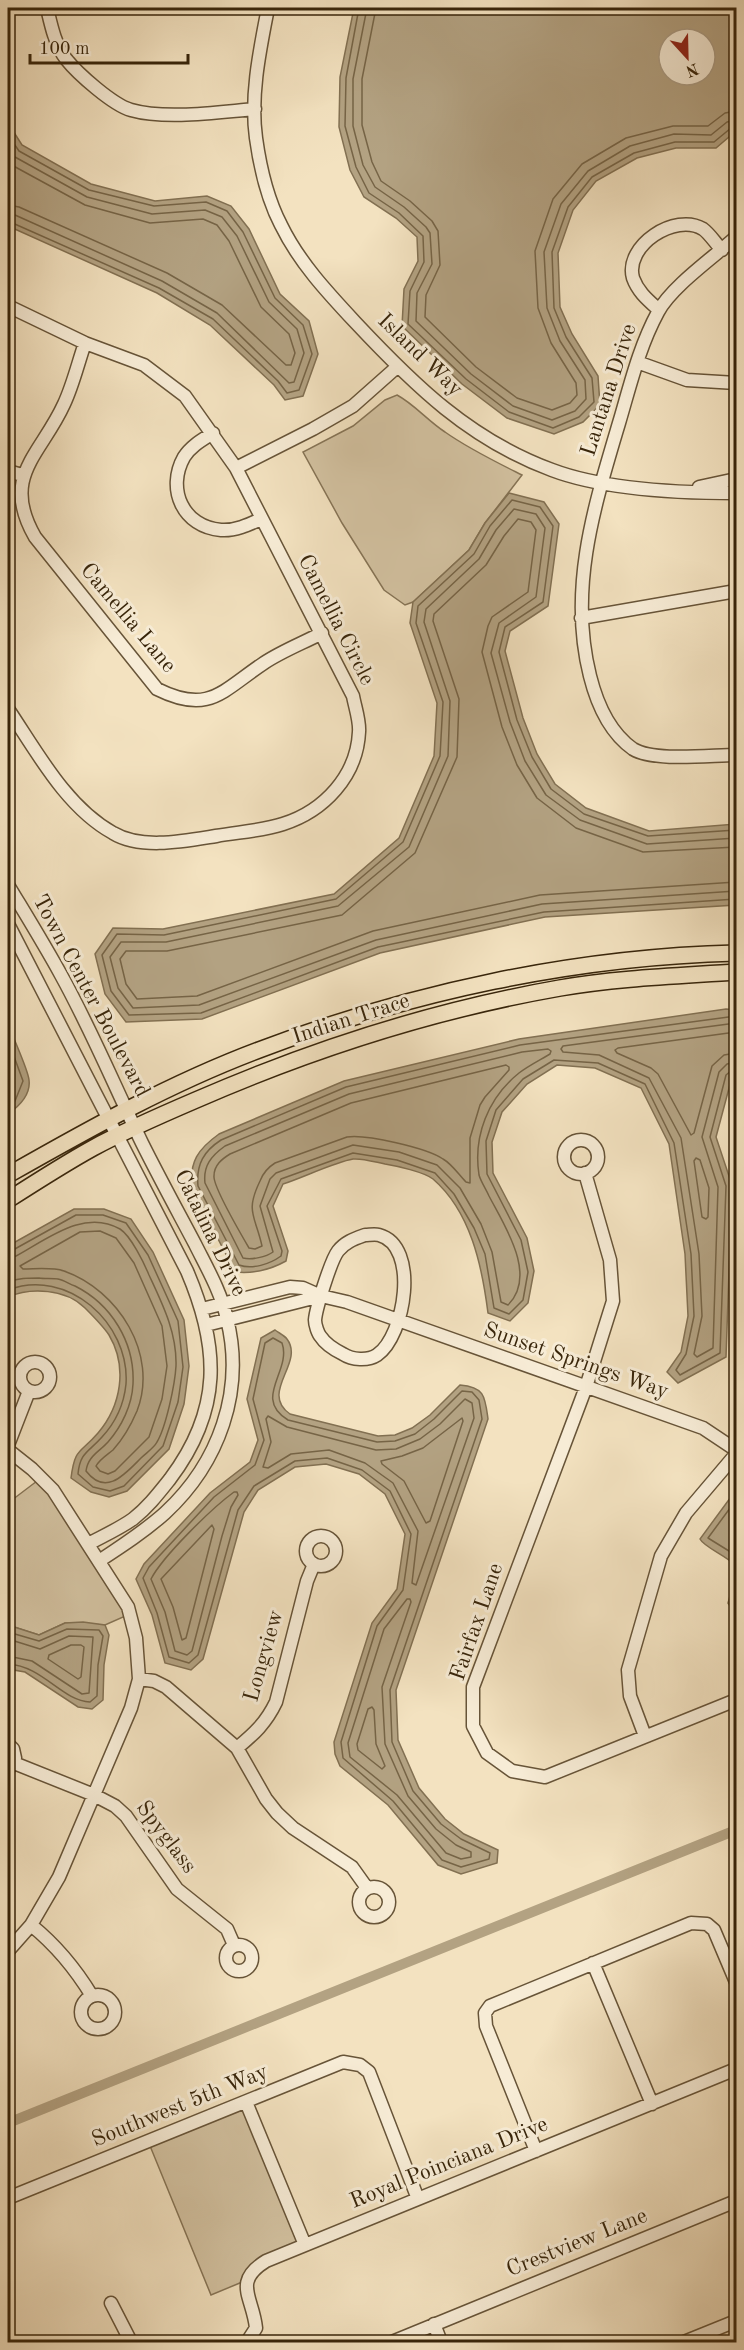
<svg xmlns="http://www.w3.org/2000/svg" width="744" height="2350" viewBox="0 0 744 2350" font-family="'Old Standard TT',serif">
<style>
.green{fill:#d3c2a1;stroke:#867456;stroke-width:1.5}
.water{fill:#b3a282;stroke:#827052;stroke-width:1.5;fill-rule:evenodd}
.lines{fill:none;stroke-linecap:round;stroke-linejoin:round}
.shore{stroke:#766446;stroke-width:1.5}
.canal{stroke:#b3a282;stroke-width:10}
.minor-casing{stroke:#675438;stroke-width:15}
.major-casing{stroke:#38250a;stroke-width:18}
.minor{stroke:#f7ecd6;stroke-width:12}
.major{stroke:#f3e2c0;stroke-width:15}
.labels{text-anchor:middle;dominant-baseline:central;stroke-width:6;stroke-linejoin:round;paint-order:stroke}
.street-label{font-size:22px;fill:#38250a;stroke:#f7ecd6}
</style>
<rect width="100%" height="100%" fill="#f3e2c0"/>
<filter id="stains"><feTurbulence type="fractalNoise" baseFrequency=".00333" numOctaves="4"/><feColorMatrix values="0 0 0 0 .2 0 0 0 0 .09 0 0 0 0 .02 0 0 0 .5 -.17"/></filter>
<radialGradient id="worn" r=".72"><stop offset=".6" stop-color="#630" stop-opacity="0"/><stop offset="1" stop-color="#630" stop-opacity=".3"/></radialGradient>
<!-- green -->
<path class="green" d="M397,395C414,404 428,421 445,432C469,449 496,462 522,475L485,523L469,550L413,602L405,605L384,590L342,523L303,452L353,426L385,400Z
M41,1478L130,1614L105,1625L65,1623L39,1635L8,1625V1503Z
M246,2102L305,2245L266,2261L247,2280L211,2295L148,2141Z"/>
<!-- water -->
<path class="water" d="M354,8H736V131L716,148H676L637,158L596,181L573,210L558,253L560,307L572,334L598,376L600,405L583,422L554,434L507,418L462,384L402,326L404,289L418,261L417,237L396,218L364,197L350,170L339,127L340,77ZM669,39H705V75H669Z
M8,123L22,145L91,184L155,201L207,196L231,206L249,229L280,294L309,321L318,354L303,396L285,400L274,385L210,325L157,293L8,226Z
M509,493L544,502L559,524L548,606L510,631L505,651L523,718L537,754L555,784L586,808L649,831L736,824V905L545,917L380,953L202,1019L126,1022L105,994L95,954L113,928L163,929L334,894L399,838L434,756L437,703L410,623L413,602L469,550L485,523Z
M726,1009L736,1010V1074L732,1077L716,1137L732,1185L726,1357L678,1383L667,1372L681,1352L688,1316L685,1254L669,1144L641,1088L595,1068L557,1065L527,1084L502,1112L492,1142L493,1173L527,1238L534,1271L528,1303L510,1321L488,1313C482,1266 471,1212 433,1179C424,1172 397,1166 385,1164C375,1162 362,1158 353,1159C335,1162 302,1178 283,1184L273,1206L288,1251L286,1261C270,1270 254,1274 235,1272L192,1188C189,1162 198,1149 219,1134L344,1081L519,1039Z
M8,1023C12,1036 28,1069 29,1080C31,1095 18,1107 8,1114Z
M74,1209H104L131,1219L153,1252L184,1320L189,1366L184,1404L169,1449L127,1491L109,1497L91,1492L71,1478C75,1447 80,1454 98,1433C121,1406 128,1367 109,1335C103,1326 93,1316 85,1308C66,1289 31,1287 8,1297V1246Z
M275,1330C279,1333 285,1336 287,1339C305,1363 259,1392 290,1414L378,1436L395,1435L412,1428L430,1415L460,1385C485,1387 485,1397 488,1419L396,1690L398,1740L419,1788L445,1819L464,1834L498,1850L497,1863L461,1874L438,1865L388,1805L340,1766L335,1754L334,1742L372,1623L397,1589L405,1534L385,1494L359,1474L326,1464L295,1467L258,1490L244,1512L203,1659L191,1670L165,1663L152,1615L136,1579L144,1564L210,1493L250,1462L258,1440L247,1399L261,1338Z
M736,1490V1610L732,1609L728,1603L734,1581L735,1565C725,1555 704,1547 700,1539Z
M83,1622L105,1625L109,1635L104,1665L103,1700L92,1709L78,1707L25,1672L8,1669V1625L39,1635L65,1623Z"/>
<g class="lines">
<!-- shore -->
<path class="shore" d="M359,8L346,78L345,126L356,167L369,193L399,213L423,236L424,262L410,291L408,324L466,379L509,412L553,428L579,417L594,402L592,378L566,337L554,308L552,252L568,207L592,177L634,153L675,142H714L731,128L736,127
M367,8L353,79V126L363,165L375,187L404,207L426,227L430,233L432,264L417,293L416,321L471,374L513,406L552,420L575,411L586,399L585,380L560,341L547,308L544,252L561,204L588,171L630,146L674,134L711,135L727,122L736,120
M376,8L362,79V125L372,162L381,181L410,201L432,221L438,231L440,265L426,295L425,317L476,367L517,398L552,410L570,403L577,395L576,383L551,343L538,308L535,251L553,199L582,164L626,138L673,126H708L725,113L736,111
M8,135L19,151L89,190L154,206L206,202L227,211L243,232L275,298L303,325L312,354L299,390L287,393L278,381L213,319L159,288L8,221
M8,148L15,157L87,197L152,214L205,210L222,217L237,236L269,302L297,329L304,353L294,382L289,383L217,313L162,281L15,215L8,214
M8,163L85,205L150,223L203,219L217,225L229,241L261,307L289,334L295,353L291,365H286L222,305L167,273L19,207L8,205
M736,830L648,836L584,814L551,789L532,757L517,720L499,652L505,627L543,602L553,526L540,507L512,500L490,526L474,554L418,606L416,623L443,702L440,756L403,842L336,899L164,935L117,934L102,955L111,991L129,1015L201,1013L378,947L544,912L736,899
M736,838L647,844L580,820L546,795L525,761L510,722L491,653L499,623L536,597L545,528L536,514L514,509L496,530L479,559L426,609L424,622L450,701L448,756L409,847L338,906L166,942H121L110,957L118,988L133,1008L199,1005L376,940L542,904L736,891
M736,847L643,852L576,828L537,798L517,765L502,727L482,652L488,626L492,617L528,592L536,530L531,522L518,519L504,536L486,565L434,614L433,621L459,699L457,757L415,853L342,915L167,951H126L120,959L126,984L137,999L197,996L373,931L540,895L736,882
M736,1016L520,1045L346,1087L221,1140C204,1151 196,1164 198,1186L239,1265C252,1270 270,1264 281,1256L282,1251L267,1206L281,1179L353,1153L397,1160L435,1173L454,1194L474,1228L485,1254L494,1308L509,1314L523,1300L528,1272L521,1240L487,1174L486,1141L496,1110L523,1079L554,1060L598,1063L645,1084L674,1143L691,1254L694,1316L686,1354L676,1370L680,1375L720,1353L726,1186L710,1137L726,1075L732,1070L736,1069
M736,1023L563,1046L561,1049L563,1052L599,1055L649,1078L681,1138L699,1254L702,1316L694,1354L697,1357L713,1348L718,1187L702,1137L719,1072L727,1064L736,1062
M736,1032L618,1048L615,1050L617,1053L651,1068L658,1074L691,1135L694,1133L712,1066L724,1055L736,1053
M8,1040L23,1081L15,1101L8,1107
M548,1049L551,1051L550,1054C540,1060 528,1066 519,1073C488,1098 473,1136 479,1175C481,1182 486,1189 489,1196C504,1225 538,1275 508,1305L501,1302L492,1252L481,1224L460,1188L437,1165L399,1152L353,1145L276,1173L270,1179L260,1206L273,1252C266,1257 252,1260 243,1258L205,1183C203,1166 211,1156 225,1146L349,1094L522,1052Z
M506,1065L509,1067V1070L485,1097L480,1105L470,1138V1183L466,1182C459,1175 452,1164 443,1159C427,1148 366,1134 347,1137L275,1163C267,1168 263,1173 260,1181C245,1212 255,1215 262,1246L255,1249L249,1248C242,1236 213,1186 214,1176C214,1165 222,1159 230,1154L351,1103Z
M696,1158L700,1160L709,1188L708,1217L706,1219L702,1217L694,1161Z
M100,1231L116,1238L134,1263L162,1326L167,1366L162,1399L149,1437L115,1471L108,1474L100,1471L96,1466C100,1459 107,1455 113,1450C123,1439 131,1425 137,1411C159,1354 118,1290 64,1271C52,1267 36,1269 23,1269L20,1266L80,1232Z
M8,1250H13L76,1215H103L126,1223L148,1255L178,1321L183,1367L178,1402L163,1446L124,1486L110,1491L93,1487L78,1474C80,1452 89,1452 102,1437C115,1423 124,1404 126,1384C130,1323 67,1267 8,1290
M8,1258L16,1256C46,1240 84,1208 120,1229C131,1236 144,1263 149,1275C163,1305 177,1333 176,1366C175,1384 166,1427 157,1442C154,1448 146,1453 141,1458C125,1474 106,1497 86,1471C88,1456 99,1452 108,1442C122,1426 132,1405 133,1384C135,1342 111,1304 75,1286C69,1284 64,1280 58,1279C52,1278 45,1279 39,1278C27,1278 19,1278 8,1282
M273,1338L282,1343C292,1371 252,1398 288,1420L377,1442L395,1441L415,1434L434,1419L462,1391L472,1392L479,1400L482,1419L390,1690L392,1742L413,1791L441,1824L461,1839L490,1853L489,1859L461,1867L442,1860L393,1801L343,1758L341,1742L377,1626L403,1590L411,1534L390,1491L362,1470L327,1458L295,1461L254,1486L238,1510L198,1655L189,1663L169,1657L157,1613L143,1578L149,1567L214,1497L255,1465L264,1440L253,1399L265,1343Z
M465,1399L472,1403L474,1418L416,1585L412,1583L418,1531L393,1483L365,1463L329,1450L291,1454L268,1468L263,1467L271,1442L266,1419L268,1416L287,1427L376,1450L396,1449L420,1439L440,1424Z
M462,1418L463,1421L430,1521L426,1523L404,1481L382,1464L381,1461L402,1456L423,1448Z
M234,1492H237L238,1495L231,1507L222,1536L192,1651L187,1655L175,1651L165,1612L151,1579C163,1556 212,1508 234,1492Z
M736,1500L708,1538L729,1551L736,1558
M212,1525L214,1529L186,1638L182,1640L173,1607L161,1579Z
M407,1599H410L411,1602L382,1687L385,1744L408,1796L436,1829L456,1845L471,1852V1857L461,1859L446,1853L397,1795L350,1757L348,1743L384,1629Z
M8,1632L39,1641L67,1629L99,1630L103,1636L98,1665L97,1696L90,1702C62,1701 43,1666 8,1664
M8,1639L40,1649L69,1636L93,1637L89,1693L82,1694L32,1661L8,1656
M71,1645H81L84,1647L81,1677L78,1679L48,1659L49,1655Z
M372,1707L374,1710L376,1744L385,1766L382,1769L358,1750L357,1744L368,1709Z"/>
<!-- canal -->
<path class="canal" d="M8,2123L736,1830"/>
<defs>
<path id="minor" d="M47,8C51,25 55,45 66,59C78,74 113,105 131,110C166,120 219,112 255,109
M268,8C260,49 250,96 256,138C260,167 268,200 281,225C299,262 327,292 355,322C414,385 470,440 552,470C605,490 680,493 736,493
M736,237C714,257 671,287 658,312C639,347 630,386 619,423C594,507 568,589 590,676C597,704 609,732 633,749C654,762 711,755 736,755
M8,306L85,343L144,365L185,396L236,468L353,696C355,707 360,721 359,732C357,776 324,811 283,824C262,831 238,832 216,836C185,841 141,850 113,833C66,807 37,752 8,709
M659,310C648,300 638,292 633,278C624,246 675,212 703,229C710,234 716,244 722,250
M85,343C78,363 73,385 64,404C41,455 0,476 35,537L157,689C209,715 222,691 264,663C282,651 303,643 322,633
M637,362L687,380L736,383
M213,433C202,440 191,446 184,457C166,489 183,527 221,530C235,531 248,525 261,519
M236,468L313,429L353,406L397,367
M8,471L22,475
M699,487L736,479
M581,618L736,591
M8,885C26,915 44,944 61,975C91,1029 115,1087 142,1143C159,1177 177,1210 195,1244C207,1268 221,1292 227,1319C245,1391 219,1463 165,1513C145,1531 122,1546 99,1561
M8,924L187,1271C220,1348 222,1410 170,1479C158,1494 148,1507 133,1519C119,1529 103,1536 88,1544
M564 1157a17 17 0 1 1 34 0a17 17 0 1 1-34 0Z
M585,1173L610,1260L613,1301L586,1387L473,1687V1726L487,1753L512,1771L545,1777L736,1700
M365,1235C369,1235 375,1234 379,1235C420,1246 405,1336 377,1355C368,1361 352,1360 343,1354C335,1350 326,1345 321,1337C318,1334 315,1325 315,1320C316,1308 331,1260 338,1251C345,1242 354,1239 365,1235Z
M321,1296L347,1302L703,1428L736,1450
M202,1309L290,1287L303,1288L321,1296L206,1325
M20 1377a15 15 0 1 1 30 0a15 15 0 1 1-30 0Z
M8,1445L29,1391
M8,1450L32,1469L53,1490L128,1607L136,1638L139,1679L131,1708L59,1877L31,1925L8,1951
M306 1551a15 15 0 1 1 30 0a15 15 0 1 1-30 0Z
M139,1679L154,1681L166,1687L237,1748L266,1799L277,1813L293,1828L352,1867L367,1888
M645,1736L630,1696L628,1670L661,1556L686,1513L736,1454
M8,1744L13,1749L15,1758L8,1770
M237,1748C254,1734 266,1723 276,1702L307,1581L314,1564
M14,1763L94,1795L115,1806L126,1816L177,1889L227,1929L234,1945
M359 1902a15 15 0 1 1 30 0a15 15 0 1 1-30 0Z
M31,1925C57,1946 75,1968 92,1996
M226 1958a13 13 0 1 1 26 0a13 13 0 1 1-26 0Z
M593,1963L652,2104
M81 2012a17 17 0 1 1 34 0a17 17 0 1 1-34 0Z
M246,2102L305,2245
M536,2151L486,2026L485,2013L490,2006L691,1923L707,1924L714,1930L736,1982
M8,2198L343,2062L360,2065L369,2072L418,2199
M111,2303L131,2342
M434,2324L441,2342
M247,2342L256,2328C253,2297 232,2282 266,2261L736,2069
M392,2342L736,2201
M684,2342L736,2321"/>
<path id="major" d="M8,1175C89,1129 171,1083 259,1050C411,992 574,957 736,953
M8,1200C36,1182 64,1164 93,1148C126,1130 161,1115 196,1100C313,1049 434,1010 560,988C618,978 678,976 736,972"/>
</defs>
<!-- minor casing -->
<use href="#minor" class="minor-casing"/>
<!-- major casing -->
<use href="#major" class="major-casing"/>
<!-- minor -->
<use href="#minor" class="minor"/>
<!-- major -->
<use href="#major" class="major"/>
</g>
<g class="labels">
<!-- street labels -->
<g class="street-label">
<text transform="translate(420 355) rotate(44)">Island Way</text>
<text transform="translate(609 390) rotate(-72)">Lantana Drive</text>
<text transform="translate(128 618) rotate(50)">Camellia Lane</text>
<text transform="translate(336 620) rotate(63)">Camellia Circle</text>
<text transform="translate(91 996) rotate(62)">Town Center Boulevard</text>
<text transform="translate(351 1019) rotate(-18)">Indian Trace</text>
<text transform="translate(210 1233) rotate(64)">Catalina Drive</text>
<text transform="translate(576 1361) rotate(19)">Sunset Springs Way</text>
<text transform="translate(477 1622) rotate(-71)">Fairfax Lane</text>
<text transform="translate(264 1656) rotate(-74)">Longview</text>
<text transform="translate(166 1837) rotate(53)">Spyglass</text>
<text transform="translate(180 2106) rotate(-22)">Southwest 5th Way</text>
<text transform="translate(449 2163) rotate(-22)">Royal Poinciana Drive</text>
<text transform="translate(577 2243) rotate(-22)">Crestview Lane</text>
</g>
</g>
<!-- margin -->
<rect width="744" height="2350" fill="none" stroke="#f3e2c0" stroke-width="30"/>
<rect x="9" y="9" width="726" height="2332" fill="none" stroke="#38250a" stroke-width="3"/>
<rect x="15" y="15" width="714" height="2320" fill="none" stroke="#38250a" stroke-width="1.5"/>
<!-- north arrow -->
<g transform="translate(687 57) rotate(158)"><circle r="28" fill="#f7ecd6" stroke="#ab9c84" stroke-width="1.5"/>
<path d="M0-4.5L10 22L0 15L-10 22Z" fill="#8f2418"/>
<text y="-9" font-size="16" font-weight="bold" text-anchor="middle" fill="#38250a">N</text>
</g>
<!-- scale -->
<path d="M30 54v9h158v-9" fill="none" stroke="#38250a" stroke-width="3"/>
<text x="39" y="54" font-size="18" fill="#38250a" stroke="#f7ecd6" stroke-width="4.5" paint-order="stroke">100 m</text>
<rect width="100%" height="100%" filter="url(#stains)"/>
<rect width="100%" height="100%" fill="url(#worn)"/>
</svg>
